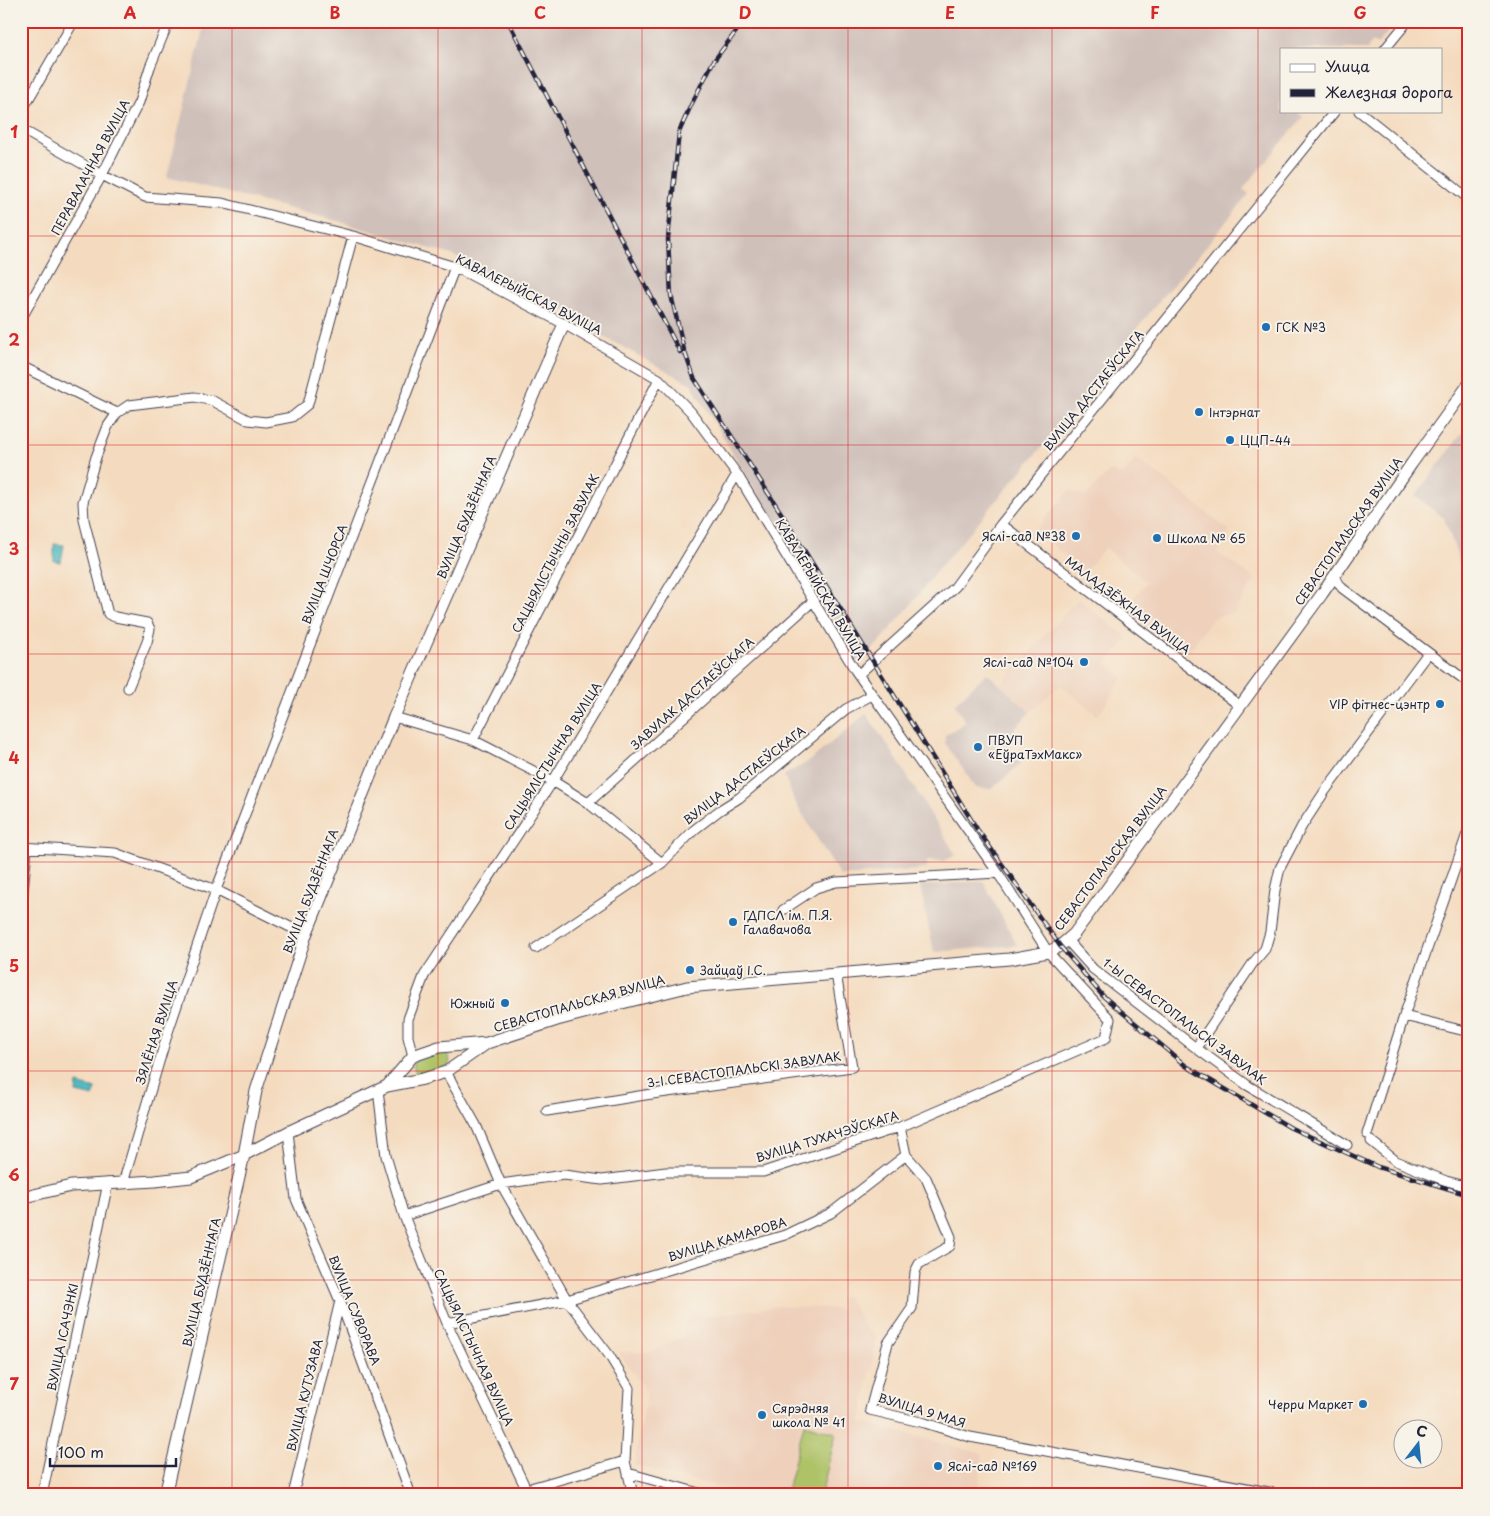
<svg xmlns="http://www.w3.org/2000/svg" width="1490" height="1516" viewBox="0 0 1490 1516" font-family="'Playpen Sans',sans-serif">
<style>
.built{fill:#eed0bb}
.industrial{fill:#cfc0ba}
.green{fill:#aec368;stroke:#687252}
.water{fill:#45b5bb;stroke:#346c7b}
.lines{fill:none;stroke-linecap:round;stroke-linejoin:round}
.minor-casing{stroke:#423e4f;stroke-width:11}
.tertiary-casing{stroke:#423e4f;stroke-width:13}
.minor{stroke:#fff;stroke-width:9}
.tertiary{stroke:#fff;stroke-width:11}
.rail-casing{stroke:#22223b;stroke-width:4.5}
.rail{stroke:#f7f3e8;stroke-width:2.5;stroke-dasharray:8;stroke-linecap:butt}
.grid{fill:none;stroke:#d62828;stroke-width:1;stroke-opacity:0.55}
.poi-dot{fill:#1f6fb2;stroke:#f7f3e8;stroke-width:2}
.labels{text-anchor:middle;dominant-baseline:central;stroke-width:4;stroke-linejoin:round;paint-order:stroke}
.street-label{font-size:12px;fill:#22223b;stroke:#f7f3e8}
.poi-label{font-size:12px;fill:#22223b;stroke:#f7f3e8;text-anchor:start}
.neatline{fill:none;stroke:#d62828;stroke-width:2}
.grid-label{font-size:16px;text-anchor:middle;font-weight:bold;fill:#d62828}
</style>
<rect width="100%" height="100%" fill="#f7f3e8"/>
<filter id="ink" filterUnits="userSpaceOnUse"><feTurbulence type="fractalNoise" baseFrequency=".02" numOctaves="2"/><feDisplacementMap in="SourceGraphic" scale="10" xChannelSelector="R" yChannelSelector="G"/><feConvolveMatrix kernelMatrix="1 2 1 2 8 2 1 2 1" color-interpolation-filters="sRGB"/></filter>
<filter id="wash" filterUnits="userSpaceOnUse"><feTurbulence type="fractalNoise" baseFrequency=".0096" numOctaves="4" result="noise"/><feDisplacementMap in="SourceGraphic" scale="20" xChannelSelector="R" yChannelSelector="G"/><feGaussianBlur stdDeviation="1.12" result="paint"/><feColorMatrix in="noise" values="0 0 0 0 0 0 0 0 0 0 0 0 0 0 0 0 0 1.4 0 .05"/><feComposite in="paint" operator="in"/></filter>
<g filter="url(#wash)">
<rect width="100%" height="100%" fill="#f4dbbf"/>
<!-- built -->
<path class="built" d="M1136,459L1162,477L1230,531L1217,553L1255,579L1235,612L1213,618L1190,650L1129,604L1146,582L1105,547L1085,572L1035,531L1069,491L1086,496L1111,470L1122,475Z
M1078,599L1128,638L1107,663L1123,678L1098,716L1060,685L1030,712L1000,685Z
M846,1295L867,1330L877,1335L861,1422L983,1454L977,1495H750L634,1465L647,1392L618,1352H651L682,1337L690,1310L702,1317L780,1306L841,1309L840,1299Z"/>
<!-- industrial -->
<path class="industrial" d="M205,21H1397L1377,45L1372,41L1367,49H1281V111H1296L1303,117L1243,189L1249,194L1200,254L1162,297L1080,402L935,573L910,606L868,655L858,660L691,384L591,330L583,320L536,294L452,255L337,221L167,177Z
M1469,424V570L1461,566L1444,518L1415,496Z
M987,673L1030,712L1005,740L1021,763L992,789L976,788L945,743V735L966,722L954,704Z
M866,714L893,753L956,855L943,861L927,860V869L840,876L794,800L784,775L808,762Z
M983,881L1017,945L934,952L920,886Z"/>
<!-- green -->
<path class="green" d="M444,1052C450,1056 451,1060 448,1066L419,1075C414,1071 413,1068 414,1062L427,1054Z
M804,1424L836,1433L821,1495H786Z"/>
<!-- water -->
<path class="water" d="M54,544L64,545L61,562L54,561Z
M77,1084L96,1089L93,1097L76,1093Z"/>
</g>
<g filter="url(#ink)">
<g class="lines">
<defs>
<path id="minor" d="M1385,49L1408,21
M1359,111L1469,199
M21,112L74,21
M21,129L102,175L145,197L222,203L353,236L455,267L564,324L659,379L691,412L737,474L855,670L998,873L1048,952L1110,1019L1106,1038L900,1127L763,1172H666L602,1180L564,1175L501,1184L404,1216
M21,319L102,175L139,102L150,67L169,21
M21,366L117,413
M1001,524L1240,706
M1334,576L1342,588L1469,683
M859,674L955,587L1001,524L1335,111
M128,688L147,642L150,629L147,623L115,617L108,614L84,520L83,502L96,457L108,426L117,413L129,405L195,397L213,401L248,420L266,422L292,417L308,404L353,236
M394,717L473,740L553,781L588,803L662,863
M473,740L659,379
M588,803L813,601
M21,847L115,853L216,890L306,935
M783,910L816,888L836,882L998,873
M21,914L27,848
M1067,940L1093,969L1196,1048L1247,1085L1347,1145
M536,948L662,863L694,830L720,810L739,798L846,709L872,695
M1404,1016L1469,1032
M1196,1048L1253,963L1265,949L1270,932L1275,890L1280,868L1302,826L1325,791L1428,653
M413,1056L408,1037V1019L424,976L553,781L737,474
M446,1072L476,1125L501,1184L567,1300L609,1355L629,1388L625,1461L633,1495
M378,1090L386,1156L404,1216L447,1323L529,1495
M547,1111L645,1095L852,1067L836,974
M900,1127L906,1155L926,1178L951,1237L950,1246L919,1264L915,1272L912,1308L888,1343L870,1410L925,1423L970,1437L1285,1495
M288,1132L296,1199L340,1301L411,1495
M1367,1134L1404,1016L1469,828
M1371,1141L1396,1161L1446,1181L1469,1187
M123,1183L168,1032L216,890L455,267
M447,1323L567,1300L785,1235L831,1213L906,1155
M628,1473L706,1495
M527,1489L625,1461
M42,1495L108,1183
M293,1495L340,1301"/>
<path id="tertiary" d="M387,1086L413,1056L439,1047L487,1043L557,1020L622,1003L687,987L1009,959L1048,952L1060,946L1074,934L1322,594L1412,463L1469,384
M21,1198L71,1186L155,1181L191,1177L244,1155L288,1132L387,1086L423,1079L446,1072L486,1044
M165,1495L244,1155L256,1091L306,935L394,717L564,324"/>
</defs>
<!-- minor casing -->
<use href="#minor" class="minor-casing"/>
<!-- tertiary casing -->
<use href="#tertiary" class="tertiary-casing"/>
<!-- minor -->
<use href="#minor" class="minor"/>
<!-- tertiary -->
<use href="#tertiary" class="tertiary"/>
<defs>
<path id="rail" d="M508,21L680,352
M744,21L713,62L691,105L679,132L668,239L671,295L684,350L694,378L781,513L977,829L1060,946L1103,996L1186,1066L1291,1128L1378,1167L1469,1195"/>
</defs>
<!-- rail casing -->
<use href="#rail" class="rail-casing"/>
<!-- rail -->
<use href="#rail" class="rail"/>
</g>
</g>
<!-- grid -->
<path class="grid" d="M232,21V1495M438,21V1495M642,21V1495M848,21V1495M1052,21V1495M1258,21V1495M21,236H1469M21,445H1469M21,654H1469M21,862H1469M21,1071H1469M21,1280H1469"/>
<!-- markers -->
<g class="poi-dot">
<circle cx="1266" cy="327" r="5"/>
<circle cx="1199" cy="412" r="5"/>
<circle cx="1230" cy="440" r="5"/>
<circle cx="1076" cy="536" r="5"/>
<circle cx="1157" cy="538" r="5"/>
<circle cx="1084" cy="662" r="5"/>
<circle cx="1440" cy="704" r="5"/>
<circle cx="978" cy="747" r="5"/>
<circle cx="733" cy="922" r="5"/>
<circle cx="690" cy="970" r="5"/>
<circle cx="505" cy="1003" r="5"/>
<circle cx="1363" cy="1404" r="5"/>
<circle cx="762" cy="1415" r="5"/>
<circle cx="938" cy="1466" r="5"/>
</g>
<g class="labels">
<!-- street labels -->
<g class="street-label">
<text transform="translate(90 167) rotate(-62)">ПЕРАВАЛАЧНАЯ ВУЛІЦА</text>
<text transform="translate(529 294) rotate(27)">КАВАЛЕРЫЙСКАЯ ВУЛІЦА</text>
<text transform="translate(1093 390) rotate(-51)">ВУЛІЦА ДАСТАЕЎСКАГА</text>
<text transform="translate(466 517) rotate(-67)">ВУЛІЦА БУДЗЁННАГА</text>
<text transform="translate(1348 531) rotate(-55)">СЕВАСТОПАЛЬСКАЯ ВУЛІЦА</text>
<text transform="translate(555 553) rotate(-63)">САЦЫЯЛІСТЫЧНЫ ЗАВУЛАК</text>
<text transform="translate(324 574) rotate(-69)">ВУЛІЦА ШЧОРСА</text>
<text transform="translate(821 589) rotate(59)">КАВАЛЕРЫЙСКАЯ ВУЛІЦА</text>
<text transform="translate(1128 605) rotate(37)">МАЛАДЗЁЖНАЯ ВУЛІЦА</text>
<text transform="translate(692 693) rotate(-42)">ЗАВУЛАК ДАСТАЕЎСКАГА</text>
<text transform="translate(552 756) rotate(-58)">САЦЫЯЛІСТЫЧНАЯ ВУЛІЦА</text>
<text transform="translate(744 775) rotate(-38)">ВУЛІЦА ДАСТАЕЎСКАГА</text>
<text transform="translate(1110 858) rotate(-53)">СЕВАСТОПАЛЬСКАЯ ВУЛІЦА</text>
<text transform="translate(310 891) rotate(-69)">ВУЛІЦА БУДЗЁННАГА</text>
<text transform="translate(579 1003) rotate(-16)">СЕВАСТОПАЛЬСКАЯ ВУЛІЦА</text>
<text transform="translate(1185 1021) rotate(37)">1-Ы СЕВАСТОПАЛЬСКІ ЗАВУЛАК</text>
<text transform="translate(156 1032) rotate(-72)">ЗЯЛЁНАЯ ВУЛІЦА</text>
<text transform="translate(744 1069) rotate(-8)">3-І СЕВАСТОПАЛЬСКІ ЗАВУЛАК</text>
<text transform="translate(827 1136) rotate(-17)">ВУЛІЦА ТУХАЧЭЎСКАГА</text>
<text transform="translate(727 1239) rotate(-17)">ВУЛІЦА КАМАРОВА</text>
<text transform="translate(201 1282) rotate(-77)">ВУЛІЦА БУДЗЁННАГА</text>
<text transform="translate(355 1310) rotate(68)">ВУЛІЦА СУВОРАВА</text>
<text transform="translate(62 1337) rotate(-78)">ВУЛІЦА ІСАЧЭНКІ</text>
<text transform="translate(474 1347) rotate(65)">САЦЫЯЛІСТЫЧНАЯ ВУЛІЦА</text>
<text transform="translate(304 1395) rotate(-76)">ВУЛІЦА КУТУЗАВА</text>
<text transform="translate(922 1410) rotate(17)">ВУЛІЦА 9 МАЯ</text>
</g>
<!-- poi labels -->
<g class="poi-label">
<text x="1276" y="327">ГСК №3</text>
<text x="1209" y="412">Інтэрнат</text>
<text x="1240" y="440">ЦЦП-44</text>
<text x="1066" y="536" text-anchor="end">Яслі-сад №38</text>
<text x="1167" y="538">Школа № 65</text>
<text x="1074" y="662" text-anchor="end">Яслі-сад №104</text>
<text x="1430" y="704" text-anchor="end">VIP фітнес-цэнтр</text>
<text x="988" y="740">ПВУП<tspan x="988" dy="14">«ЕўраТэхМакс»</tspan></text>
<text x="743" y="915">ГДПСЛ ім. П.Я.<tspan x="743" dy="14">Галавачова</tspan></text>
<text x="700" y="970">Зайцаў І.С.</text>
<text x="495" y="1003" text-anchor="end">Южный</text>
<text x="1353" y="1404" text-anchor="end">Черри Маркет</text>
<text x="772" y="1408">Сярэдняя<tspan x="772" dy="14">школа № 41</tspan></text>
<text x="948" y="1466">Яслі-сад №169</text>
</g>
</g>
<!-- margin -->
<rect width="1490" height="1516" fill="none" stroke="#f7f3e8" stroke-width="55"/>
<!-- legend -->
<rect x="1280" y="48" width="162" height="65" fill="#f7f3e8" stroke="#a29fa3"/>
<rect x="1290" y="64" width="25" height="8" fill="#ffffff" stroke="#a29fa3"/>
<text x="1325" y="72" font-size="15" fill="#22223b">Улица</text>
<rect x="1290" y="89" width="25" height="8" fill="#22223b" stroke="#a29fa3"/>
<text x="1325" y="98" font-size="15" fill="#22223b">Железная дорога</text>
<!-- north arrow -->
<g transform="translate(1418 1444) rotate(16)"><circle r="24" fill="#f7f3e8" stroke="#a29fa3"/>
<path d="M0-4L9 19L0 12L-9 19Z" fill="#1f6fb2"/>
<text y="-8" font-size="14" font-weight="bold" text-anchor="middle" fill="#22223b">С</text>
</g>
<!-- scale -->
<path d="M50 1458v8h126v-8" fill="none" stroke="#22223b" stroke-width="2.5"/>
<text x="58" y="1458" font-size="15" fill="#22223b" stroke="#f7f3e8" stroke-width="4" paint-order="stroke">100 m</text>
<rect x="28" y="28" width="1434" height="1460" class="neatline"/>
<g class="grid-label">
<text x="130" y="19">A</text>
<text x="335" y="19">B</text>
<text x="540" y="19">C</text>
<text x="745" y="19">D</text>
<text x="950" y="19">E</text>
<text x="1155" y="19">F</text>
<text x="1360" y="19">G</text>
<text x="14" y="138">1</text>
<text x="14" y="346">2</text>
<text x="14" y="555">3</text>
<text x="14" y="764">4</text>
<text x="14" y="972">5</text>
<text x="14" y="1181">6</text>
<text x="14" y="1390">7</text>
</g>
</svg>
